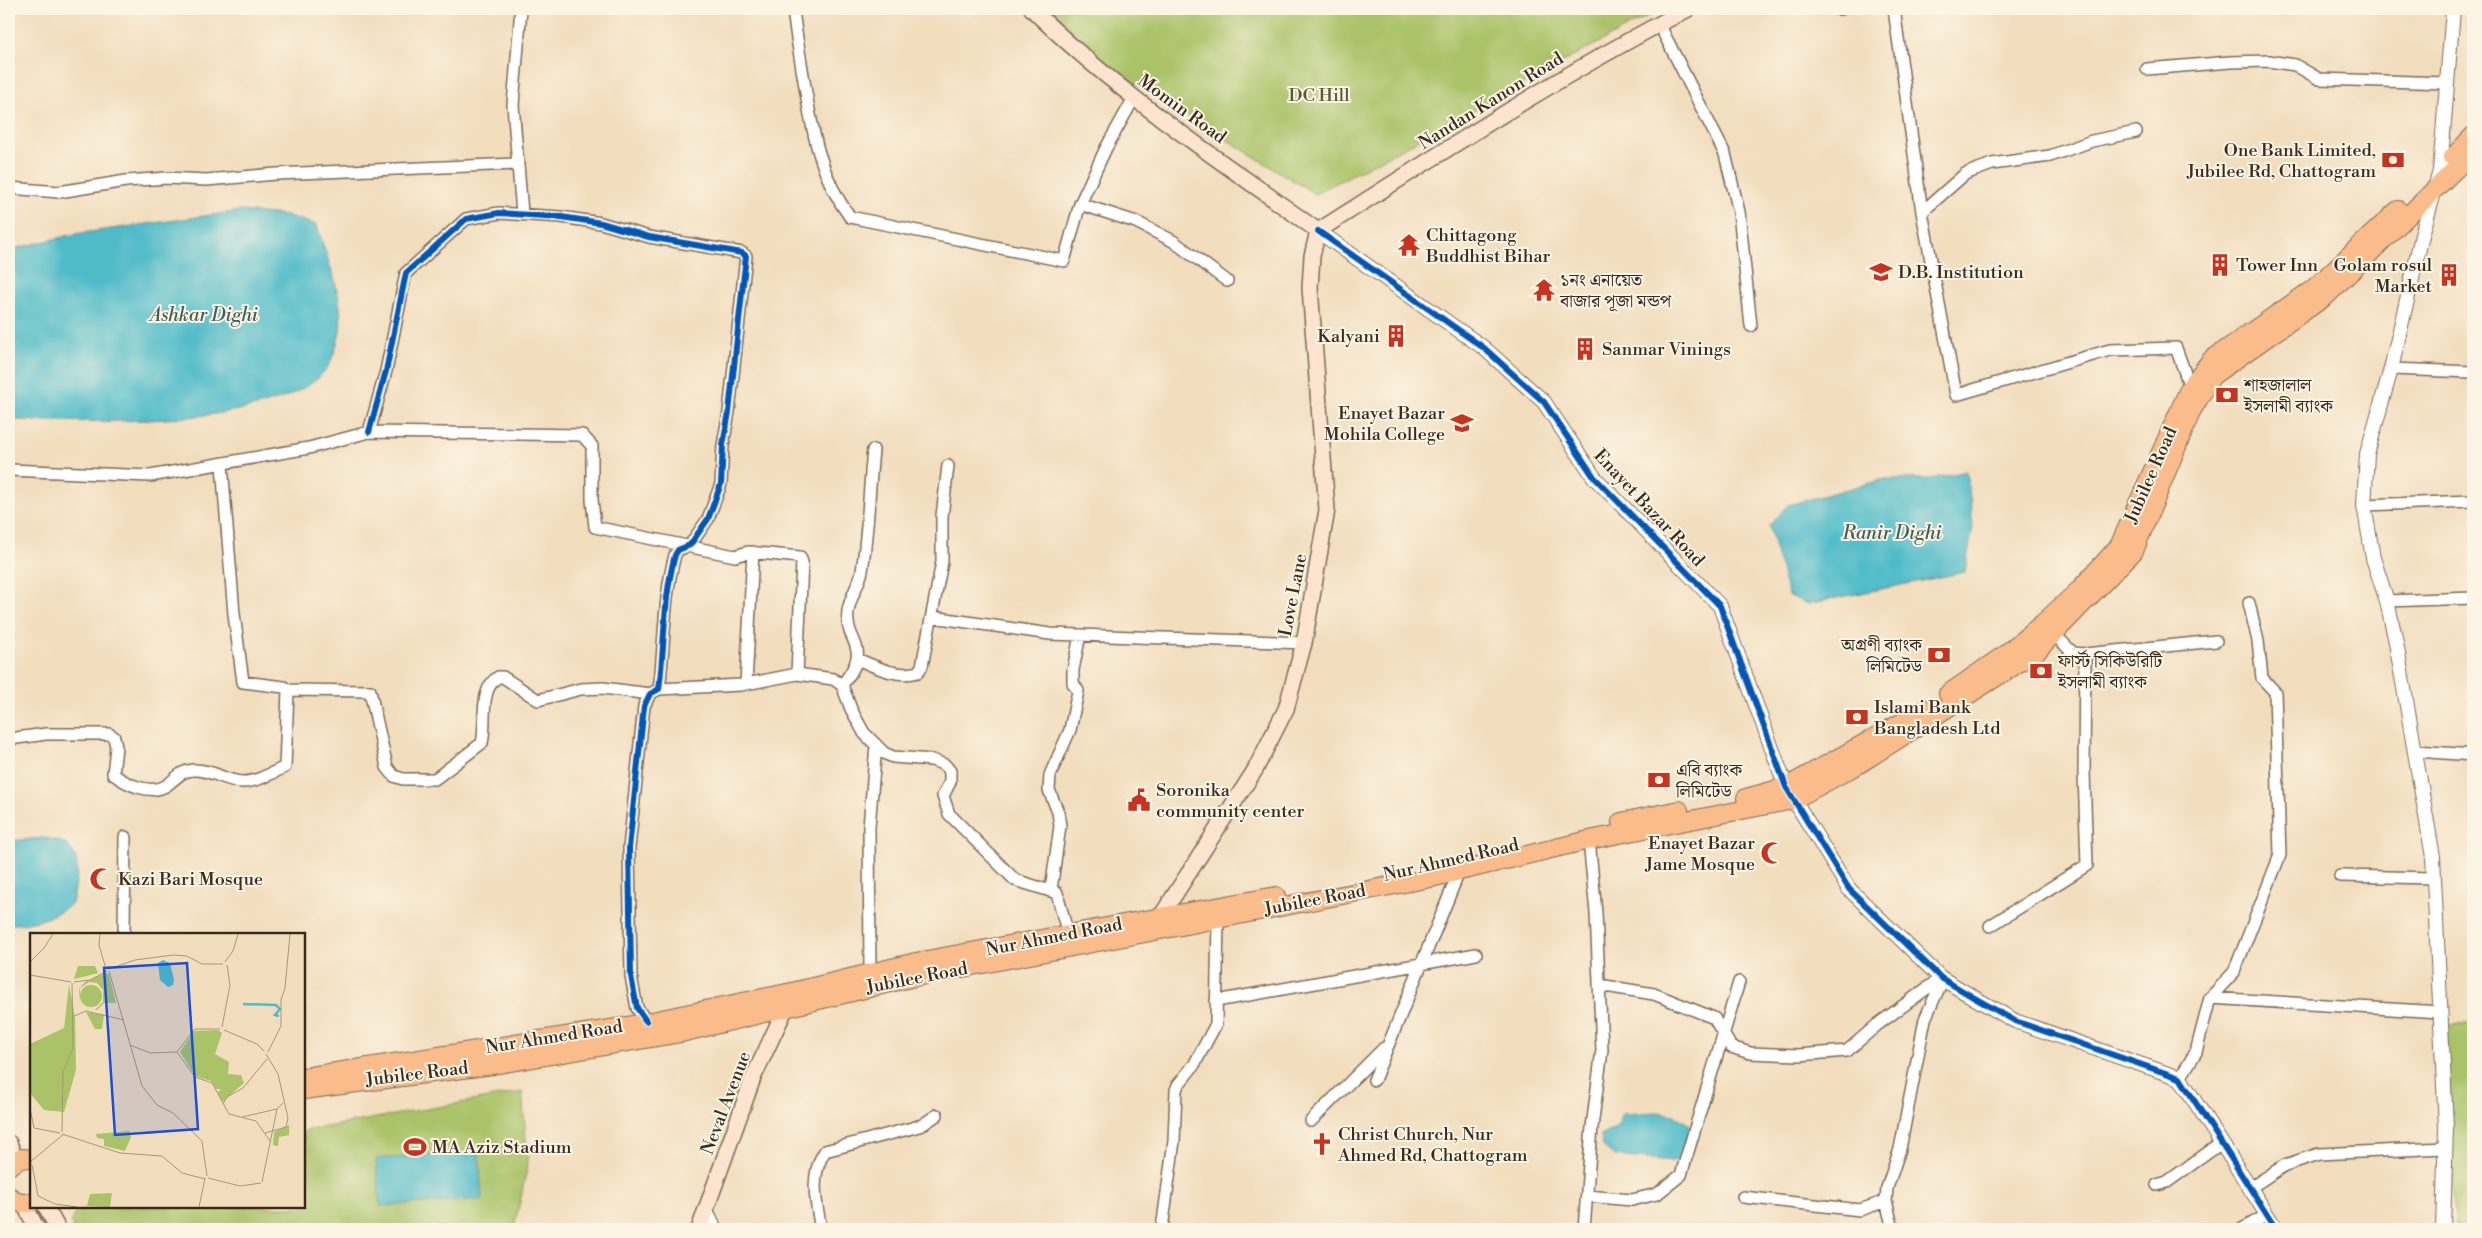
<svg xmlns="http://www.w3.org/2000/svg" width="2482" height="1238" viewBox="0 0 2482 1238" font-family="'Libre Bodoni','Noto Serif Bengali',serif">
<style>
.green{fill:#aac369;stroke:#727644}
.water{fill:#4fbbc9;stroke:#457274}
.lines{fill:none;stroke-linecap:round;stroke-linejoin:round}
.minor-casing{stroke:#7b6956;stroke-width:14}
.tertiary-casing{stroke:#7b6956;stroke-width:16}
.secondary-casing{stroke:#7b6956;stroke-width:18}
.primary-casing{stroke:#7b6956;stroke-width:20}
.minor{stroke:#fff;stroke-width:11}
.tertiary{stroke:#fff;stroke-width:14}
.secondary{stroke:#fde4d1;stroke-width:15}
.primary{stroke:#fabc8b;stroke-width:18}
.cycleway-casing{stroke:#fcf5e5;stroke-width:9}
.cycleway{stroke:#0057b8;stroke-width:6}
.labels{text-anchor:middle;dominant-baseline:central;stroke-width:4;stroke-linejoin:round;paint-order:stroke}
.park-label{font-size:18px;fill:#5c5834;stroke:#fcf5e5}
.street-label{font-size:18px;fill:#3b2a1e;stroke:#fcf5e5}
.poi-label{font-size:18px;fill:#3b2a1e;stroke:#fcf5e5;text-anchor:start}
.water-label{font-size:19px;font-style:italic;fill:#425d5a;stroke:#fcf5e5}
.inset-river{fill:none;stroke:#4fbbc9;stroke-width:2.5}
.inset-road{fill:none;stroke:#a9957d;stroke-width:1}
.view{fill:#1d4ed8;fill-opacity:0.15;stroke:#1d4ed8;stroke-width:2.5}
.inset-edge{fill:none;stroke:#3b2a1e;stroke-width:2.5}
</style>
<rect width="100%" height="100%" fill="#fcf5e5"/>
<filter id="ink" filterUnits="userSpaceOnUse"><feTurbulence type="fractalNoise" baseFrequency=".02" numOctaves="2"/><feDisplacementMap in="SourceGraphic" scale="10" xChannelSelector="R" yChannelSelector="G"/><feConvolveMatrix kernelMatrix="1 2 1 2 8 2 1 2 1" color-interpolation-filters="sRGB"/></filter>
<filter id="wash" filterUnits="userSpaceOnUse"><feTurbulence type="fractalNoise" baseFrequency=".0096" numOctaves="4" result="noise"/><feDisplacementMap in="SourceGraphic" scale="20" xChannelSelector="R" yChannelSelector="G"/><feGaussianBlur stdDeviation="1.12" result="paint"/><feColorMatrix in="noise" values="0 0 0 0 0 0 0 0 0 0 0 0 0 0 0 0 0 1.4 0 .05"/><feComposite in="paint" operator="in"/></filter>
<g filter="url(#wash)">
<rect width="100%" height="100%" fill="#f2ddbd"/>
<!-- green -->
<path class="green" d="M1052,9H1661L1413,143L1315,194L1099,61Z
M2473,1023V1229H2455L2445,1027Z
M522,1092L528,1164L514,1229H73L71,1223L78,1207H304V1131Z"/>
<!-- water -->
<path class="water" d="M240,211L285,215L317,225C326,257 347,302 339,336C337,345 332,361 327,368C283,430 80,422 9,420V250L75,234Z
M1967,471L1973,526L1965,572L1807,604L1788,595L1769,526L1788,505L1885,479H1930Z
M43,838C87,841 78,872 72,904C50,918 35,925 9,924V841Z
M1658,1112L1674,1115L1690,1125L1691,1130L1678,1159L1673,1161L1614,1156L1602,1145L1601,1136L1617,1127L1623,1114Z
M479,1152L482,1199L380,1206L376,1159Z"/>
</g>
<g filter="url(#ink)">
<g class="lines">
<defs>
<path id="minor" d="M521,9L513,105L522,213
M793,9C795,29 799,49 802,69C811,122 817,173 850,217L1064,261L1080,204L1106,148L1134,98
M1837,9H1841
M1894,9L1922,212L1956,395L2110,350L2176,348L2190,387
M1659,24L1725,154L1739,212L1751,326
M2147,69L2230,62L2269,61L2295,65L2319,79L2447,83
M9,188L59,192L126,181L167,178L206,180L276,174L517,164
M1080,204L1136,222L1173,241L1227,281
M1922,212L1965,174L1992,164L2050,156L2092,141L2136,132
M2391,369L2473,372
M369,432L386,371L406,273L466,219L499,213L561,217L601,223L649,237L742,253L746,256L729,412L723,445L721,484L708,519L690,545L678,550L675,555C663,599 665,644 659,689L650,694L644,706L629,848L631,976L637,1008L646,1021
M9,470L150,476L309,448L369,432L582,435L592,446V500L595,527L735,556L748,552L800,557L802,562L797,674
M2364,505L2473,501
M2387,601L2473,598
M933,617L1050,634L1304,643
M2049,629L2073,653L2085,654L2216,641
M857,659C876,667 897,678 918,672L922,666L942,562V516L948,466
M746,684L753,552
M842,685C875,644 844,645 848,611C850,597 859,585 862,571C868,531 869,490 873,450
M659,689L741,685L797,674L833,679L842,685L851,709L864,733L884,753L893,757L932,760L945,765L950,771V782L943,796L949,814L1015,880L1057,893L1068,935
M288,690L370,691L387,767L394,776L403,779H435L482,743C487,723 478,690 498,677H503L538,700L581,689L603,688L650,694
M9,739L46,734H109L114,737L116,747L113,774C126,784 151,796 167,785C177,778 180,771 193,770C211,769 225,781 242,782C257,782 272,773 285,767L288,690L284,687L243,682L234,614L222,465
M2416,751L2473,755
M2340,876L2434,878
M1051,890L1060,826L1058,812L1049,790L1050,775L1070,730L1078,691L1073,683V670L1080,635
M1990,926L2087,865L2084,772L2085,654
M124,934L125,837
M870,973L869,827L876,745
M1599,985L1654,994L1714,1018L1731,1047L1750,1053L1799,1055L1847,1051L1877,1025L1941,978
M2210,998L2440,1012
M1216,1001L1476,954
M2180,1078L2196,1052L2210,998L2234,972L2280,855L2275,692L2262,678L2258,641L2249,603
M1374,1080L1459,872
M1311,1121L1384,1048
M2157,1185L2167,1182L2220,1144
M2250,1188L2285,1165L2319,1154L2444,1148
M1587,1196L1632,1200L1657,1194L1681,1175L1739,982
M1743,1197L1860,1210L1886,1201
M706,1207L716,1229
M821,1229C816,1203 809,1175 825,1151L912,1128L922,1125L937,1115
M1162,1229L1174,1141L1176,1090L1178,1085L1194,1065L1216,1024L1218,920
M1584,1229L1592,1127L1602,1050L1596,913L1589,840
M1893,1229L1886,1201L1887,1188L1900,1149L1925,1019L1943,979
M2242,1229L2267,1215"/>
<path id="tertiary" d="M1318,231L1484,348L1544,402L1594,477L1720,606L1786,787L1849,889L1941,978L1973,997L2015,1021L2180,1078L2276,1229
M2443,1229L2446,1127L2433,857L2396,642L2387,601L2373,558L2364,505L2367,454L2391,369L2423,231L2440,171L2453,9"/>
<path id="secondary" d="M1032,9C1118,94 1220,160 1318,231
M1318,231C1439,154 1560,75 1688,9
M1164,926L1161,916L1255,770L1286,709L1304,643L1327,510L1310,288L1312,256L1318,231
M9,1143L16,1160
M24,1204L37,1229
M46,1207L58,1229
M699,1229L753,1078L789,1001"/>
<path id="primary" d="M2453,157L2473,136
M1948,694L2007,653L2043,623L2079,590L2119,546L2190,387L2211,360L2313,289L2398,210
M1746,798L1786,787L1926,709
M1621,822L1679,810
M304,1077L623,1027L792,992L916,962L1276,896
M304,1090L493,1065L681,1033L915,977L1431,878L1589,840L1793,800L1859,764L2036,652L2134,551L2192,410L2212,376L2326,296L2473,152
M9,1166L22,1158L31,1159
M9,1196L19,1203H31"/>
</defs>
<!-- minor casing -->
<use href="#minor" class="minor-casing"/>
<!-- tertiary casing -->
<use href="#tertiary" class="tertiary-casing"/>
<!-- secondary casing -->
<use href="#secondary" class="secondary-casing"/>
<!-- primary casing -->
<use href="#primary" class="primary-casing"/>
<!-- minor -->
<use href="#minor" class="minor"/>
<!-- tertiary -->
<use href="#tertiary" class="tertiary"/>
<!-- secondary -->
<use href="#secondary" class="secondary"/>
<!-- primary -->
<use href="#primary" class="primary"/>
<defs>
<path id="cycleway" d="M1318,231L1484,348L1544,402L1594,477L1720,606L1786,787L1849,889L1941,978L1973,997L2015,1021L2180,1078L2276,1229
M369,432L386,371L406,273L466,219L499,213L561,217L601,223L649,237L742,253L746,256L729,412L723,445L721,484L708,519L690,545L678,550L675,555C663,599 665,644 659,689L650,694L644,706L629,848L631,976L637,1008L646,1021"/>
</defs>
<!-- cycleway casing -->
<use href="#cycleway" class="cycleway-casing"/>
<!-- cycleway -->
<use href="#cycleway" class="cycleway"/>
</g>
</g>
<!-- icons -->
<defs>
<symbol id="bank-bare" viewBox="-9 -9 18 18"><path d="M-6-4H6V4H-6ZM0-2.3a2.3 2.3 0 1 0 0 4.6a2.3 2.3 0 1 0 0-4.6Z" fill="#c8321e" stroke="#fcf5e5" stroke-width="2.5" paint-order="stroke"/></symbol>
<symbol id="temple-bare" viewBox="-9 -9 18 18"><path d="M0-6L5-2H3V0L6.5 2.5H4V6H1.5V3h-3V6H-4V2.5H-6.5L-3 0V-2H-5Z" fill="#c8321e" stroke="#fcf5e5" stroke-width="2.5" paint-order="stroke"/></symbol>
<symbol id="building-bare" viewBox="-9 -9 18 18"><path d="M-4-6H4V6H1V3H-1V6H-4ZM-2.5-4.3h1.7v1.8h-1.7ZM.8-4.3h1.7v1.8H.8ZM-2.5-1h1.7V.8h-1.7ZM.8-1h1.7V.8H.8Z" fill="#c8321e" stroke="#fcf5e5" stroke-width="2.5" paint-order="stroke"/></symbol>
<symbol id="school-bare" viewBox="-9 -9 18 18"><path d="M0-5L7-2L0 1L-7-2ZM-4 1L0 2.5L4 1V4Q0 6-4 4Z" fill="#c8321e" stroke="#fcf5e5" stroke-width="2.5" paint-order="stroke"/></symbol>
<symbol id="university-bare" viewBox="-9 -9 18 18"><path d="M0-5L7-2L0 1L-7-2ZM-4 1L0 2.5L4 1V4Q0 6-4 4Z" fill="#c8321e" stroke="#fcf5e5" stroke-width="2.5" paint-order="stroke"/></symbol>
<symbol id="civic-bare" viewBox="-9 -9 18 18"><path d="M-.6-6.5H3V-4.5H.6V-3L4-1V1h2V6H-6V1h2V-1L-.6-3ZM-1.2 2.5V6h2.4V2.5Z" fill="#c8321e" stroke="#fcf5e5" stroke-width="2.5" paint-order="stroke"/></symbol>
<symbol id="mosque-bare" viewBox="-9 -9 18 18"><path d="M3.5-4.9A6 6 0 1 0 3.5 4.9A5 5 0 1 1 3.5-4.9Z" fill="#c8321e" stroke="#fcf5e5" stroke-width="2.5" paint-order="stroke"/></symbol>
<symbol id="church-bare" viewBox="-9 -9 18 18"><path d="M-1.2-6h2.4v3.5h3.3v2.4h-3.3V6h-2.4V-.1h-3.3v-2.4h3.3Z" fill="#c8321e" stroke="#fcf5e5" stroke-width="2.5" paint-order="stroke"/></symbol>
<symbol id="stadium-bare" viewBox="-9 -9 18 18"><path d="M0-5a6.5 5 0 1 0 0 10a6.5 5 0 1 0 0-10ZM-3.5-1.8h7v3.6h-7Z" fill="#c8321e" stroke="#fcf5e5" stroke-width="2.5" paint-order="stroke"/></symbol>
</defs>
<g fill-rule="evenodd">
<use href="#bank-bare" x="2377" y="144" width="32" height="32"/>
<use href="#temple-bare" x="1393" y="229" width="32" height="32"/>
<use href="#building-bare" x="2204" y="249" width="32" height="32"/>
<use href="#school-bare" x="1865" y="256" width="32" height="32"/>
<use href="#building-bare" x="2433" y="259" width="32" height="32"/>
<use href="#temple-bare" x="1528" y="274" width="32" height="32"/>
<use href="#building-bare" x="1380" y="320" width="32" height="32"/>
<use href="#building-bare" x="1569" y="333" width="32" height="32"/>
<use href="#bank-bare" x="2211" y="379" width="32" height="32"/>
<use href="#university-bare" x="1446" y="407" width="32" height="32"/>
<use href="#bank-bare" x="1923" y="639" width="32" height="32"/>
<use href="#bank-bare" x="2025" y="655" width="32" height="32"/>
<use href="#bank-bare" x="1841" y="701" width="32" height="32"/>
<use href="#bank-bare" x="1643" y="764" width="32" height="32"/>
<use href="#civic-bare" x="1123" y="784" width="32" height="32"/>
<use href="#mosque-bare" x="1756" y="837" width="32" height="32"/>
<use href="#mosque-bare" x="85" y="863" width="32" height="32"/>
<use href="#church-bare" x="1306" y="1128" width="32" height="32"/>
<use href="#stadium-bare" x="399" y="1131" width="32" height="32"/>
</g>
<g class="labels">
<!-- park labels -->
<g class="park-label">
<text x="1319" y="95">DC Hill</text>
</g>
<!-- street labels -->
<g class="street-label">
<text transform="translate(1491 101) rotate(-32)">Nandan Kanon Road</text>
<text transform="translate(1182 109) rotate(36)">Momin Road</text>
<text transform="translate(2151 475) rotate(-66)">Jubilee Road</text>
<text transform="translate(1649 508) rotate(47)">Enayet Bazar Road</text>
<text transform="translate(1293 595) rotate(-79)">Love Lane</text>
<text transform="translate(1451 860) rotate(-13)">Nur Ahmed Road</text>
<text transform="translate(1315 900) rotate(-11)">Jubilee Road</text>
<text transform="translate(1054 937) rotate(-11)">Nur Ahmed Road</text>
<text transform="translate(917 978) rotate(-11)">Jubilee Road</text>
<text transform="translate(554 1037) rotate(-9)">Nur Ahmed Road</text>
<text transform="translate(417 1074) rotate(-7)">Jubilee Road</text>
<text transform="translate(726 1103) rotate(-69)">Neval Avenue</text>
</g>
<!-- poi labels -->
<g class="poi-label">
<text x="2376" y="150" text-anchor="end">One Bank Limited,<tspan x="2376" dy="21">Jubilee Rd, Chattogram</tspan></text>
<text x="1426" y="235">Chittagong<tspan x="1426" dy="21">Buddhist Bihar</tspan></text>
<text x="2236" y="265">Tower Inn</text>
<text x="2432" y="265" text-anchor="end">Golam rosul<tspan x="2432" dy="21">Market</tspan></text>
<text x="1898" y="272">D.B. Institution</text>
<text x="1560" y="280">১নং এনায়েত<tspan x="1560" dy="21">বাজার পূজা মন্ডপ</tspan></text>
<text x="1380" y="336" text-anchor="end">Kalyani</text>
<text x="1602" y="349">Sanmar Vinings</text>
<text x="2244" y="385">শাহজালাল<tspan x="2244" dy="21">ইসলামী ব্যাংক</tspan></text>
<text x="1445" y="413" text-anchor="end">Enayet Bazar<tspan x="1445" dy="21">Mohila College</tspan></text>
<text x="1922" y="645" text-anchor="end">অগ্রণী ব্যাংক<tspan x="1922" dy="21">লিমিটেড</tspan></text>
<text x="2058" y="661">ফার্স্ট সিকিউরিটি<tspan x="2058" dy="21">ইসলামী ব্যাংক</tspan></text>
<text x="1874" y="707">Islami Bank<tspan x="1874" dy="21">Bangladesh Ltd</tspan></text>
<text x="1676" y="770">এবি ব্যাংক<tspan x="1676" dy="21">লিমিটেড</tspan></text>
<text x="1156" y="790">Soronika<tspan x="1156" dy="21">community center</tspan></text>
<text x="1755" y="843" text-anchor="end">Enayet Bazar<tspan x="1755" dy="21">Jame Mosque</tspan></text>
<text x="118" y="879">Kazi Bari Mosque</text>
<text x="1338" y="1134">Christ Church, Nur<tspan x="1338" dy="21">Ahmed Rd, Chattogram</tspan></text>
<text x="432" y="1147">MA Aziz Stadium</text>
</g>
<!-- water labels -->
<g class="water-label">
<text x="204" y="315">Ashkar Dighi</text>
<text x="1892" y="533">Ranir Dighi</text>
</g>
</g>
<!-- overview -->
<g transform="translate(30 933)">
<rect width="275" height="275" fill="#f2ddbd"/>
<path d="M48,33H65L68,40L44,46ZM75,40L79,41L86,70H74L67,77H57L49,68V56L55,49ZM59,49L67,50L73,57V69L65,77H57L49,68L50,55ZM50 63a11 11 0 1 1 22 0a11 11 0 1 1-22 0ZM39,52L45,84L46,137L34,179L14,177L0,160V111L34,95ZM56,79L74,82L72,96H65ZM188,97L192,100L185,121L199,129L198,141L211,142L214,150L192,169L188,159L191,156H186L181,148L165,143L150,119L164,98ZM259,192V202L249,204L248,213L243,212L244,199ZM99,198L101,204L95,218L74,213V206L67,205L66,201ZM82,260L80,274L57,273L60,261Z" fill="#aac369" fill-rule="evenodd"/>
<path d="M133,27L140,30L144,47L143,52L138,54L130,47L128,30Z" fill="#4fbbc9"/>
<path class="inset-river" d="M213,71L246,72L250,76L245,82L249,83"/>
<path class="inset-road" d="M70,1L69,12L76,36M0,29L14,15L23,1M195,29L203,18L208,1M79,36L105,27L143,22L157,23L172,31H193M79,38L112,153L127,172L143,180L172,208L177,243M0,42L41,49M44,49L60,47L77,38M42,84L56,78L94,87M192,94L200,52L197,32M194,97L227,111L234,118M100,112L120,120L147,119M147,119L165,144L182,150L199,181L226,188L240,208M147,119L165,96H190M238,119L251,93V67L255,55L260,1M193,171L197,164L213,155L237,126M0,175L4,195L30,200M212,184L247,176M32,199L33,139L43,115L42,50M235,200L256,194L258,185L248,141L236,121M32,201L90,220L132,223L152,240L175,246M0,229L34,201M2,232L8,263L25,271L47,274M178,245L210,253L231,250M232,249L247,176L253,170M169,274L175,245"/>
<path class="view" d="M157,30L168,196L85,202L74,35Z"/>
<rect width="275" height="275" class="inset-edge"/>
</g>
<!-- margin -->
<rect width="2482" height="1238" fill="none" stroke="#fcf5e5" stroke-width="30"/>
</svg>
